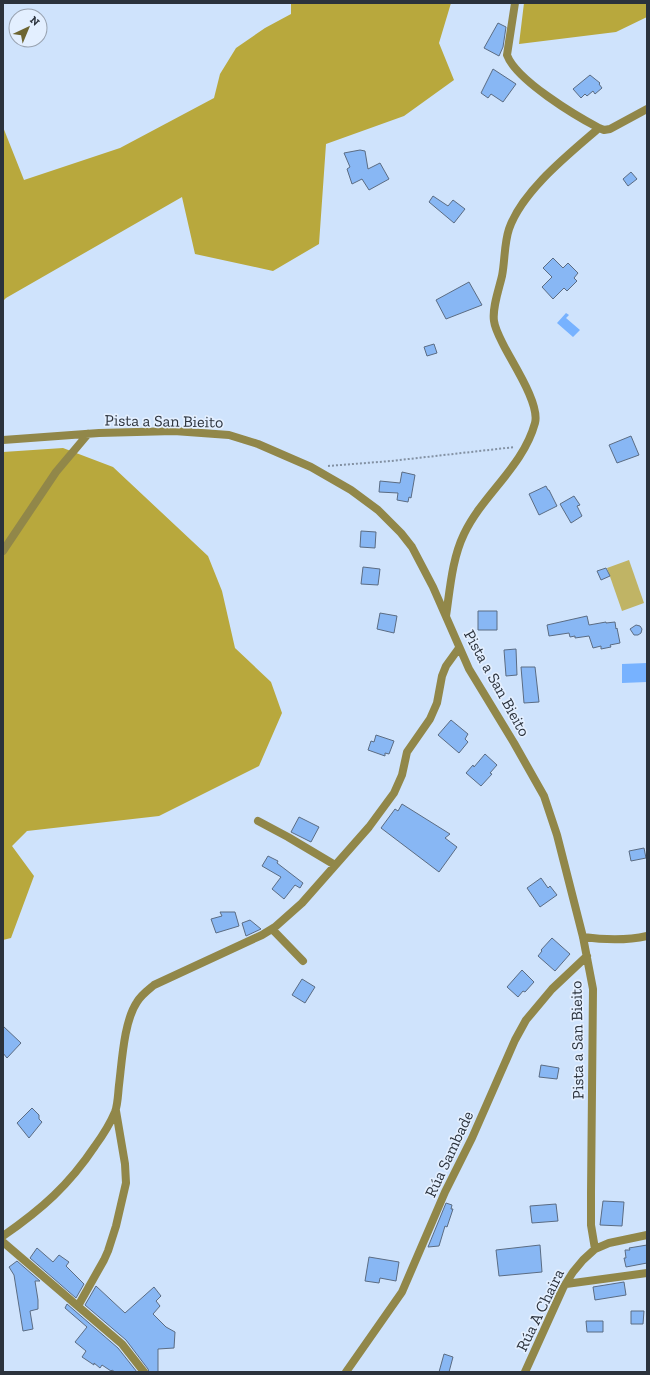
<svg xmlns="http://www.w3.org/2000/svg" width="650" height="1375" viewBox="0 0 650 1375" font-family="'Zilla Slab',serif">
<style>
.green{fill:#c0b465}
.forest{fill:#b8a83d}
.water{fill:#77b2ff}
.building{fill:#88b7f4;stroke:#5b6c83}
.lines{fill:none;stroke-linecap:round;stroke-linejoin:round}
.path{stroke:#8391a3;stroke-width:2;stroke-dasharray:2 2;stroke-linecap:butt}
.minor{stroke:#918749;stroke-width:8}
.labels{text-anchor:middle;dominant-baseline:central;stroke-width:3.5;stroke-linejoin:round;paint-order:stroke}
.street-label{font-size:16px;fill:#2b323c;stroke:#e3efff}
</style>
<rect width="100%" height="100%" fill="#cfe3fc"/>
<!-- green -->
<path class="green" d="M629,560L644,603L622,611L607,568Z"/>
<!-- forest -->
<path class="forest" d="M291,3H451L439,43L454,80L404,116L326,144L319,244L273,271L195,254L182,197L6,298L3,301V127L24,180L120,148L214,98L220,74L236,48L265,28L291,14Z
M524,3H647V17L616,32L519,44Z
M63,448L113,467L208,556L222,591L235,648L271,682L282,713L259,766L159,816L27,831L12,846L34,876L11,938L3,940V452Z"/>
<!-- water -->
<path class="water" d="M566,313L569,315L566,318L580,330L573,337L557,323Z
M647,663V682L622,683V664Z"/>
<!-- building -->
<path class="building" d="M498,23L506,27L503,47L499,56L484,48Z
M493,69L516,84L503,102L491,94L488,98L481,93Z
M590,75L600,83L599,84L602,88L595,94L593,91L587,96L585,94L581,98L573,89Z
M360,150L365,151L368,169L380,163L389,179L369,190L362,179L352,184L347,169L350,167L344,153Z
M631,172L637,179L628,186L623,179Z
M433,196L448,206L453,200L465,209L454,223L429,202Z
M553,258L563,268L568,263L578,273L574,278L577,281L567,291L564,288L553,299L542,287L552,277L543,268Z
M469,282L482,305L446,319L436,300Z
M434,344L437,353L427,356L424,347Z
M631,436L639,455L617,463L609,445Z
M402,472L415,475L411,498L409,497L408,502L397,500L398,493L379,492L380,481L400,483Z
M546,486L548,490H549L557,506L539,515L529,494Z
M574,496L580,505L577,506L582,516L571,523L560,504Z
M361,531L376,532L375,548L360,547Z
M363,567L380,569L378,585L361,584Z
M606,568L610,576L601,580L597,571Z
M478,611H497V630H478Z
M380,613L397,616L394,633L377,629Z
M587,616L589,625L606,622V623L615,622L616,629L617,628L620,643L610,645L611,647L601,649V646L593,648L589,636L575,638V636L570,637L569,633L549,636L547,625Z
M636,625L640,626L642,629L641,633L638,635H634L630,629Z
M516,649L517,675L506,676L504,650Z
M521,667H535L539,702L524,703Z
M451,720L468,734L465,739L468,742L459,753L438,735Z
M376,735L394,741L389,754L385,753V756L368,750L371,741L374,742Z
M485,754L497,765L490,773L492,774L481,786L466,773L473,765L474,767Z
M402,804L450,834L445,838L457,847L439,872L381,828L395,809L398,811Z
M299,817L319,827L311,842L291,832Z
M644,848L646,858L631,861L629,851Z
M268,856L278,861L277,863L303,883L300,888L295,885L284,899L272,889L281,877L262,866Z
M541,878L548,888L550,886L557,895L540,907L527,888Z
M220,912H235L239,926L216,933L211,919L222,916Z
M250,920L261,929L246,936L242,923Z
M552,938L570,954L555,971L538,956L542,951L541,950Z
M522,970L534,982L525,992L523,991L518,997L507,987Z
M302,979L315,987L305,1003L292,995Z
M3,1026L21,1043L7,1058L3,1053Z
M541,1065L559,1068L557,1079L539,1077Z
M32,1108L39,1115V1119L42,1122L29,1138L17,1123Z
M603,1201L624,1202L622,1226L600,1225Z
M446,1203L452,1205L451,1209H453L447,1227L445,1226L439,1246L428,1247Z
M556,1204L558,1221L532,1223L530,1206Z
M540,1245L542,1272L499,1276L496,1250Z
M647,1245V1263L626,1267L624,1258H626L625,1250H630L629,1248Z
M37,1248L53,1262L59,1255L69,1262L66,1266L84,1284L76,1298L30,1258Z
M369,1257L399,1262L396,1281L380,1278L379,1283L365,1281Z
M17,1261L40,1281H35L38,1300V1309L30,1311L33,1329L23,1331L14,1275L9,1267Z
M624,1282L626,1295L595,1300L593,1287Z
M96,1286L125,1313L154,1287L161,1296L156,1301L160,1306L153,1314L166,1327L175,1332L174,1348L158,1349V1372H149L148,1369L126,1340L85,1305Z
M67,1304L118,1348L137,1372H115L112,1370L111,1371L102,1365L100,1368L94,1363V1365L82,1357L86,1351L75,1342L87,1327L65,1308Z
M631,1311H644L643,1324H631Z
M586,1321H603V1332H587Z
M444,1354L453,1357L449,1372H439Z"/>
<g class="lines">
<!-- path -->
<path class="path" d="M328,466L391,461L515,447"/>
<!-- minor -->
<path class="minor" d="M515,3L507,55C516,80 576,116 599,128
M3,440L99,433L174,431L229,435L258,444L311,467L351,490L378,510L401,533L412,547L433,587L469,669L514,743L544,796L557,835L583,937L593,989L591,1193V1225L595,1249
M3,551L56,472L88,434
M446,616C450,589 452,559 464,534C483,494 523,467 535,423C540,404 513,364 504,346C500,338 495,329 494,321C492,308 499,289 502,276C505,261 504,244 509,229C522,191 569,154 599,128L604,130L610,129L647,109
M258,821L288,837L335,865
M272,929L303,961
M583,937C605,940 625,941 647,936
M3,1236C42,1209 69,1185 95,1146C103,1135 110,1124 115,1112C118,1104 118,1093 119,1085C122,1061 124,1021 137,1002C141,995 148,990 154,985L262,935L275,927L302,903L369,827L394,793L402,775L407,752L430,719L437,703L442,676L446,666L459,648
M3,1242L122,1344L144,1372
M566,1284L647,1273
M78,1306L104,1260L108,1251L116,1226L126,1183L125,1164L116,1111
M346,1372L402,1292L445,1192L472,1138L515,1040L526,1020L552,989L587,956
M525,1372L563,1288L573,1272L583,1260L595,1249L609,1243L647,1235"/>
</g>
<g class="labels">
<!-- street labels -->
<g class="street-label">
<text transform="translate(164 421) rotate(1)">Pista a San Bieito</text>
<text transform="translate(497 683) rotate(61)">Pista a San Bieito</text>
<text transform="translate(577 1040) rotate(-91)">Pista a San Bieito</text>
<text transform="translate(449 1154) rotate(-65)">Rúa Sambade</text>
<text transform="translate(540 1310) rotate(-64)">Rúa A Chaira</text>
</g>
</g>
<!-- border -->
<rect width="650" height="1375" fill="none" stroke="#2b323c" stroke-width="8"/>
<!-- north arrow -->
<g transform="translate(28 28) rotate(44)"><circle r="19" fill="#e3efff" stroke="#99a3b1"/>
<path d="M0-3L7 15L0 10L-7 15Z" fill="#6d6532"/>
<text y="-6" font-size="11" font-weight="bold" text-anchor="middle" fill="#2b323c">N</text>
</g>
</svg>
